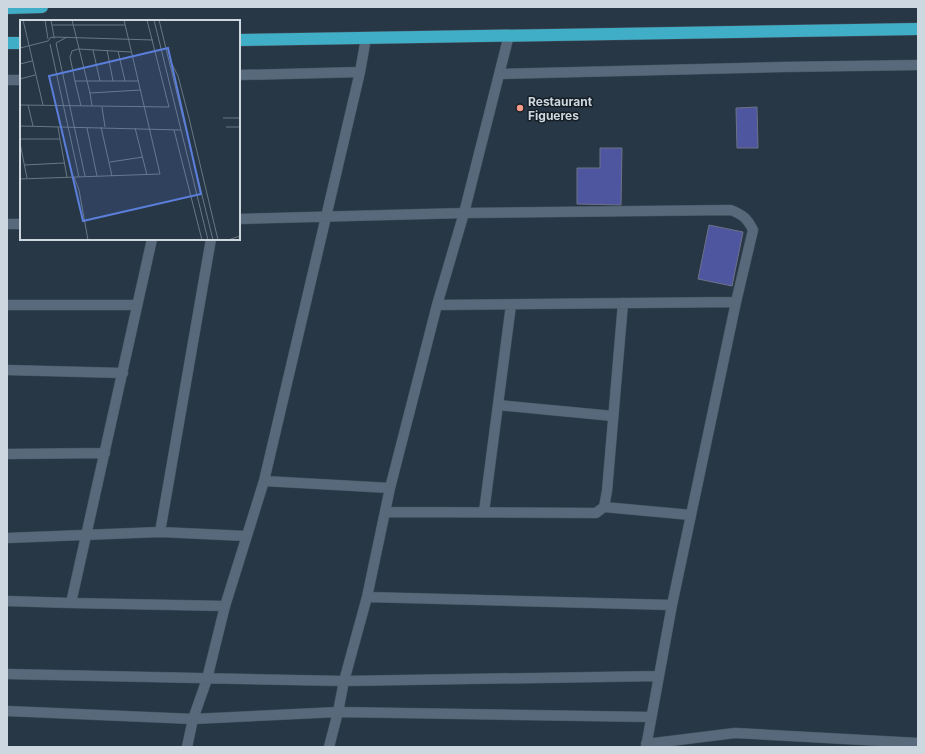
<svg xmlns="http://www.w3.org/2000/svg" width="925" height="754" viewBox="0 0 925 754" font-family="Inter,sans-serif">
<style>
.building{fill:#4d569e;stroke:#6e7288}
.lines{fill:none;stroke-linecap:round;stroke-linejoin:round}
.minor-casing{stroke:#44535e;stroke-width:11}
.highway-casing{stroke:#44535e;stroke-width:13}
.minor{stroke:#57697a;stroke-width:10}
.highway{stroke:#41aec8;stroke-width:12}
.poi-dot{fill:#f49e89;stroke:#161e25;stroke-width:1.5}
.labels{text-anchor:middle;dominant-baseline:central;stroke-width:3;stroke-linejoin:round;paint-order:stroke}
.poi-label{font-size:12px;font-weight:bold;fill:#cdd7e0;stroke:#161e25;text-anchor:start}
.inset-road{fill:none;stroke:#697784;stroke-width:1}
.view{fill:#5b7edb;fill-opacity:0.15;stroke:#5b7edb;stroke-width:2}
.inset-edge{fill:none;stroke:#cdd7e0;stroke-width:2}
</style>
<rect width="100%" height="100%" fill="#273746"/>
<!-- building -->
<path class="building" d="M757,107L758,148H737L736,108Z
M600,148H622L621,205L577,204V168H600Z
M709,225L743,232L732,286L698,279Z"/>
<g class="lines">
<defs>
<path id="minor" d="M360,72L366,38
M500,74L782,67L918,65
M7,80H21
M239,219L464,213L731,210C743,215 747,218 753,230L736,302L672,605L646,747
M7,224H21
M152,239L71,603L225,606
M7,305H137
M437,305L736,302
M7,370L123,373
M498,405L613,416
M7,454L105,453
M264,481L390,488
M604,507L607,491L623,303
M385,512L596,513L604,507L691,515
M484,512L511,305
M160,532L246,536
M7,538L160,532L211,239
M367,597L672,605
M7,601L71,603
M7,674L344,681L659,676
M7,711L193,719L338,712L651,717
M646,744L735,733L918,743
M187,747L193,719L207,679L225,606L264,481L360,72L239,75
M329,747L338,712L344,681L367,597L390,488L437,305L464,213L509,35"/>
<path id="highway" d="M7,8L42,7
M239,40L918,29
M7,43H21"/>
</defs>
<!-- minor casing -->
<use href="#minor" class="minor-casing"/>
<!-- highway casing -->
<use href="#highway" class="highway-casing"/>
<!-- minor -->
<use href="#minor" class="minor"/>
<!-- highway -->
<use href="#highway" class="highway"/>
</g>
<!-- markers -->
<circle class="poi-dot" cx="520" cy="108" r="4"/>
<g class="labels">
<!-- poi labels -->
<g class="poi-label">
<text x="528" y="101">Restaurant<tspan x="528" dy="14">Figueres</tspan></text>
</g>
</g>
<!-- overview -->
<g transform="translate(20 20)">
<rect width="220" height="220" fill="#273746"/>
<path class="inset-road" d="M3,0L23,85M25,0L28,19M31,0L34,17L133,20M52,0L70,73L121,70M134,0L188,220M139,0L193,220M32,5H105M36,23L65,156M36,23L47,17M30,24L59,157M0,28L28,21L31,17L35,18M73,30L80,61M87,30L93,61M98,31L105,61M151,42L158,56L169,98L198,220M0,44L12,41M0,59L15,55M55,61L50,37L52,31L58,29L111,32M70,73L72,86M0,85L149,87L127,0M8,85L13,106M61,86L55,61H118M82,87L85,107M203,98H220M0,106L161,110M38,107L40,119M81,107L92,156M206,107H220M67,108L77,156M115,108L127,155M154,110L182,220M0,119H40L47,157M0,123L7,158M90,142L123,137M4,145L44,143M54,157L59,170L68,220M0,159L140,154L104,0M208,220L220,216"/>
<path class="view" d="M148,28L181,174L63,201L29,56Z"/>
<rect width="220" height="220" class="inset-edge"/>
</g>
<!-- border -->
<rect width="925" height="754" fill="none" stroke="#cdd7e0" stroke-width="16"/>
</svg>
